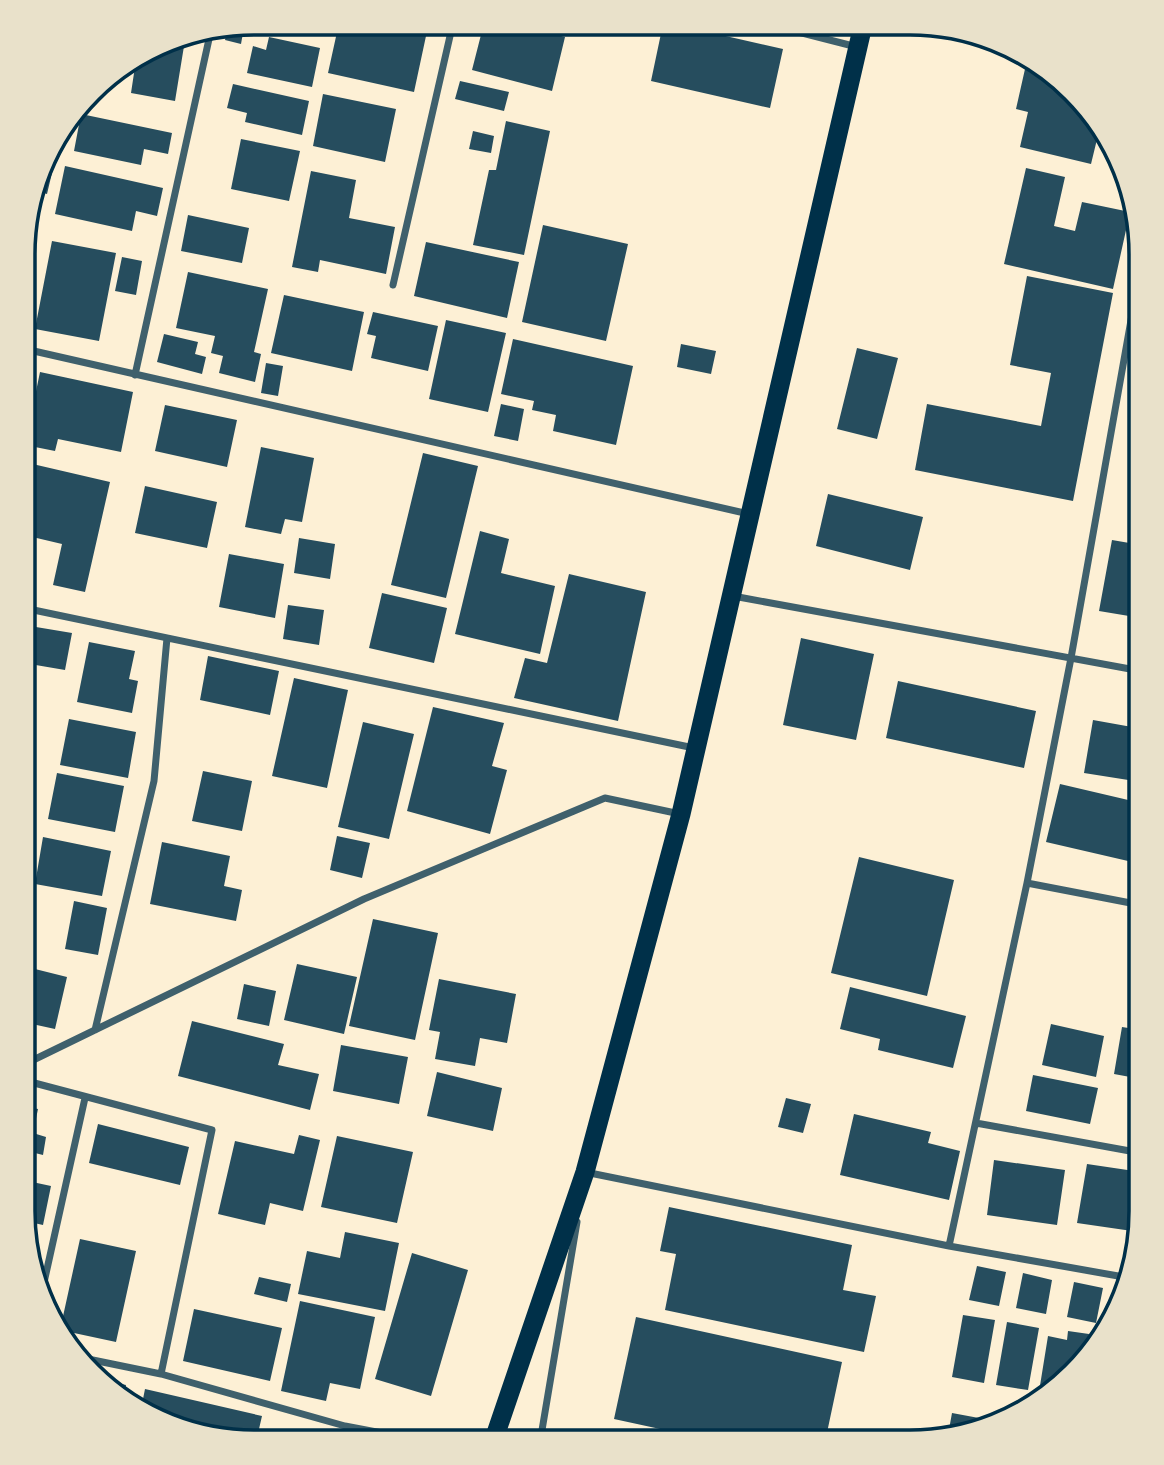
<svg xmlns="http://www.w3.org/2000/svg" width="1164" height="1465" viewBox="0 0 1164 1465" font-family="'Alegreya Sans',sans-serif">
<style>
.building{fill:#264d5e}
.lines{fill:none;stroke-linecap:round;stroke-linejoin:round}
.minor{stroke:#3f606c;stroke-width:7}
.trunk{stroke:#003049;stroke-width:19}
.rim{fill:none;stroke:#003049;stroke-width:3.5}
</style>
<rect width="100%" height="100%" fill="#fdf0d5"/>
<!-- building -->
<path class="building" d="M295,23H327L325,31Z
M339,23H369L426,36L414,92L328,73Z
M399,23H437L435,32Z
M484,23L514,24L565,37L552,91L472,70Z
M663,24H673L783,49L770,108L651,81Z
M236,26L244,27L241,44L225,40L228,27Z
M269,37L320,48L312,87L247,73L253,46L266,50Z
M174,38L185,40L175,101L131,93L136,60Z
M1039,62L1100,127L1091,164L1020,147L1028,112L1016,109L1025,69L1037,72Z
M460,81L509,92L504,111L455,99Z
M233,84L309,101L302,135L245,122L247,113L227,108Z
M323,94L396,109L385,162L313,146Z
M81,114L172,133L168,154L144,149L141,165L74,151Z
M506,121L550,131L524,255L473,245L489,170H496Z
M473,131L494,136L491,153L469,149Z
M54,138L60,139L47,194L36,191Z
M241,139L300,151L289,201L231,189Z
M65,166L163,188L157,216L136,211L132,231L55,214Z
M1026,168L1065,177L1054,226L1075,231L1082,202L1130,212L1113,289L1004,264Z
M311,171L356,180L349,218L395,227L386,274L320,260L318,272L292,267Z
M188,215L249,228L242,263L181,251Z
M543,225L628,244L606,341L522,322Z
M52,241L116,253L99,341L35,329Z
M426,242L519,262L507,318L414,296Z
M122,257L142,261L136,295L115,291Z
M188,272L268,289L254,352L261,354L255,382L219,373L223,356L211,353L215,336L176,328Z
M1027,276L1113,293L1073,501L915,470L927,404L1041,426L1051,373L1010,365Z
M284,295L364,312L352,371L271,353Z
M373,312L438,326L428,371L371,358L376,336L367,334Z
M446,320L506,333L488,412L429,399Z
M164,334L198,342L195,354L206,357L202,374L157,362Z
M513,339L633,366L616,445L553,431L556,415L532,410L534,401L501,394Z
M681,344L716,351L711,374L677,367Z
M857,348L898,358L877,439L837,429Z
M266,363L283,366L278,396L261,393Z
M1140,368L1141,369V406L1133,404Z
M40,372L133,392L121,452L58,439L55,451L25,445Z
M501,404L524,409L518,441L494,436Z
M165,405L237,420L227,467L155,451Z
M261,447L314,458L302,522L285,519L281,534L245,527Z
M423,453L478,466L446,598L391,585Z
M24,462L110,482L85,592L53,585L62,544L24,535Z
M145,486L217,502L207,548L135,533Z
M828,494L923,517L910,570L816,546Z
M480,531L509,539L501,573L555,586L540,654L455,634Z
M299,538L335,544L330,579L294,573Z
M1112,540L1141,545V618L1099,611Z
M229,554L284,564L275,618L219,607Z
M569,574L646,592L618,721L514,698L525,658L547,663Z
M382,593L447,608L434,663L369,648Z
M288,605L324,610L319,645L283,639Z
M24,625L72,633L65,670L24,663Z
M801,638L874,654L856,740L783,725Z
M89,642L135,651L129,679L138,681L132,713L77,702Z
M208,656L279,671L270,715L200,700Z
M294,678L348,690L327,788L272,776Z
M898,681L1036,711L1024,768L886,738Z
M433,707L504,723L492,766L507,770L490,834L407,811Z
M1135,709L1141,710V782L1084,773L1093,720L1132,727Z
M69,719L136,732L128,778L60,765Z
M363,722L414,734L389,839L338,827Z
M203,771L252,781L242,831L192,821Z
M57,773L124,786L115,832L48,819Z
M24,775L34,777L25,827H24Z
M1060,784L1141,803V864L1046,842Z
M337,836L370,843L362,878L330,870Z
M43,837L111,851L102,896L35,884Z
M162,842L230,856L224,886L242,890L236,921L150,904Z
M859,857L954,880L927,996L831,973Z
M74,901L107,908L98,955L65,949Z
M373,919L438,933L415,1040L349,1026Z
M23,933L35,936L31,956L23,954Z
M297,964L357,977L344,1034L284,1020Z
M23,966L67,977L55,1029L23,1022Z
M439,979L516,994L507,1043L480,1038L475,1066L435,1059L440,1032L429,1030Z
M244,984L276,991L269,1026L237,1019Z
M850,987L966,1016L953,1068L878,1050L880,1039L840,1029Z
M1139,987H1141V1012L1135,1011Z
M192,1021L284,1044L278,1065L319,1074L310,1110L178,1076Z
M1051,1024L1104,1036L1096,1077L1042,1065Z
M1122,1027L1141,1030V1079L1114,1074Z
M341,1045L408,1057L399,1104L333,1091Z
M437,1072L502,1088L493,1131L427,1116Z
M1033,1075L1098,1088L1090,1124L1026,1111Z
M786,1098L811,1104L803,1133L778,1127Z
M23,1106L38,1109L33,1133L46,1137L43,1155L23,1150Z
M854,1114L931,1132L928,1143L960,1151L949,1200L840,1175Z
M98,1124L189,1147L180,1185L89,1163Z
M299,1135L320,1140L303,1211L270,1203L265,1225L218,1214L235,1141L294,1154Z
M337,1136L413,1152L397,1223L321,1207Z
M994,1160L1065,1170L1057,1225L987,1215Z
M1087,1164L1141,1172L1139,1232L1077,1223Z
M23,1180L51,1186L43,1225L25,1221L23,1212Z
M669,1207L852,1245L843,1290L876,1296L864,1352L665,1310L676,1254L660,1251Z
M345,1232L399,1243L385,1311L298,1294L307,1251L340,1258Z
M80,1239L136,1251L116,1342L60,1330Z
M412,1253L468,1270L431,1396L375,1379Z
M977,1266L1006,1272L999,1306L969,1300Z
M1023,1273L1052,1280L1046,1314L1016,1308Z
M259,1277L291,1284L287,1302L254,1294Z
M1074,1282L1103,1288L1096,1323L1067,1317Z
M300,1301L375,1317L360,1389L330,1383L326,1401L281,1391Z
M194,1309L282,1328L270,1381L183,1361Z
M963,1315L995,1320L984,1383L952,1377Z
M636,1317L842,1362L825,1442H720L614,1419Z
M1007,1322L1039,1328L1028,1390L996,1385Z
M1068,1331L1089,1334L1086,1355L1038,1398L1048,1336L1067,1340Z
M104,1380L126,1385L123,1401Z
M145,1389L262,1416L256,1442H238L141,1409Z
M952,1413L995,1421L948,1435Z"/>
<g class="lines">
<!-- minor -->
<path class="minor" d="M767,24L857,47
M393,285L453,23
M25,349L749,514
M135,375L211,30
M733,596L1141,671
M24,608L694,748
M1027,883L1141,905
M95,1030L154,781L167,638
M23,1065L364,899L605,798L680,814
M23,1080L212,1130L161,1374
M976,1123L1141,1153
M585,1172L949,1246L1124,1277
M949,1246L1027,883L1071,658L1141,264
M43,1287L85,1098
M83,1358L161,1374L345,1426L429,1442
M540,1442L577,1222"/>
<!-- trunk -->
<path class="trunk" d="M493,1442L585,1172L681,814L863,25"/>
</g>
<!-- crop -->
<path d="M0 0H1164V1465H0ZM254 35H910A219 219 0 0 1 1129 254V1211A219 219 0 0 1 910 1430H254A219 219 0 0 1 35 1211V254A219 219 0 0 1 254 35Z" fill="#e9e1ca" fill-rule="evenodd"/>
<path class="rim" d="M254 35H910A219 219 0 0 1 1129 254V1211A219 219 0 0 1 910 1430H254A219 219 0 0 1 35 1211V254A219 219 0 0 1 254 35Z"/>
</svg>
